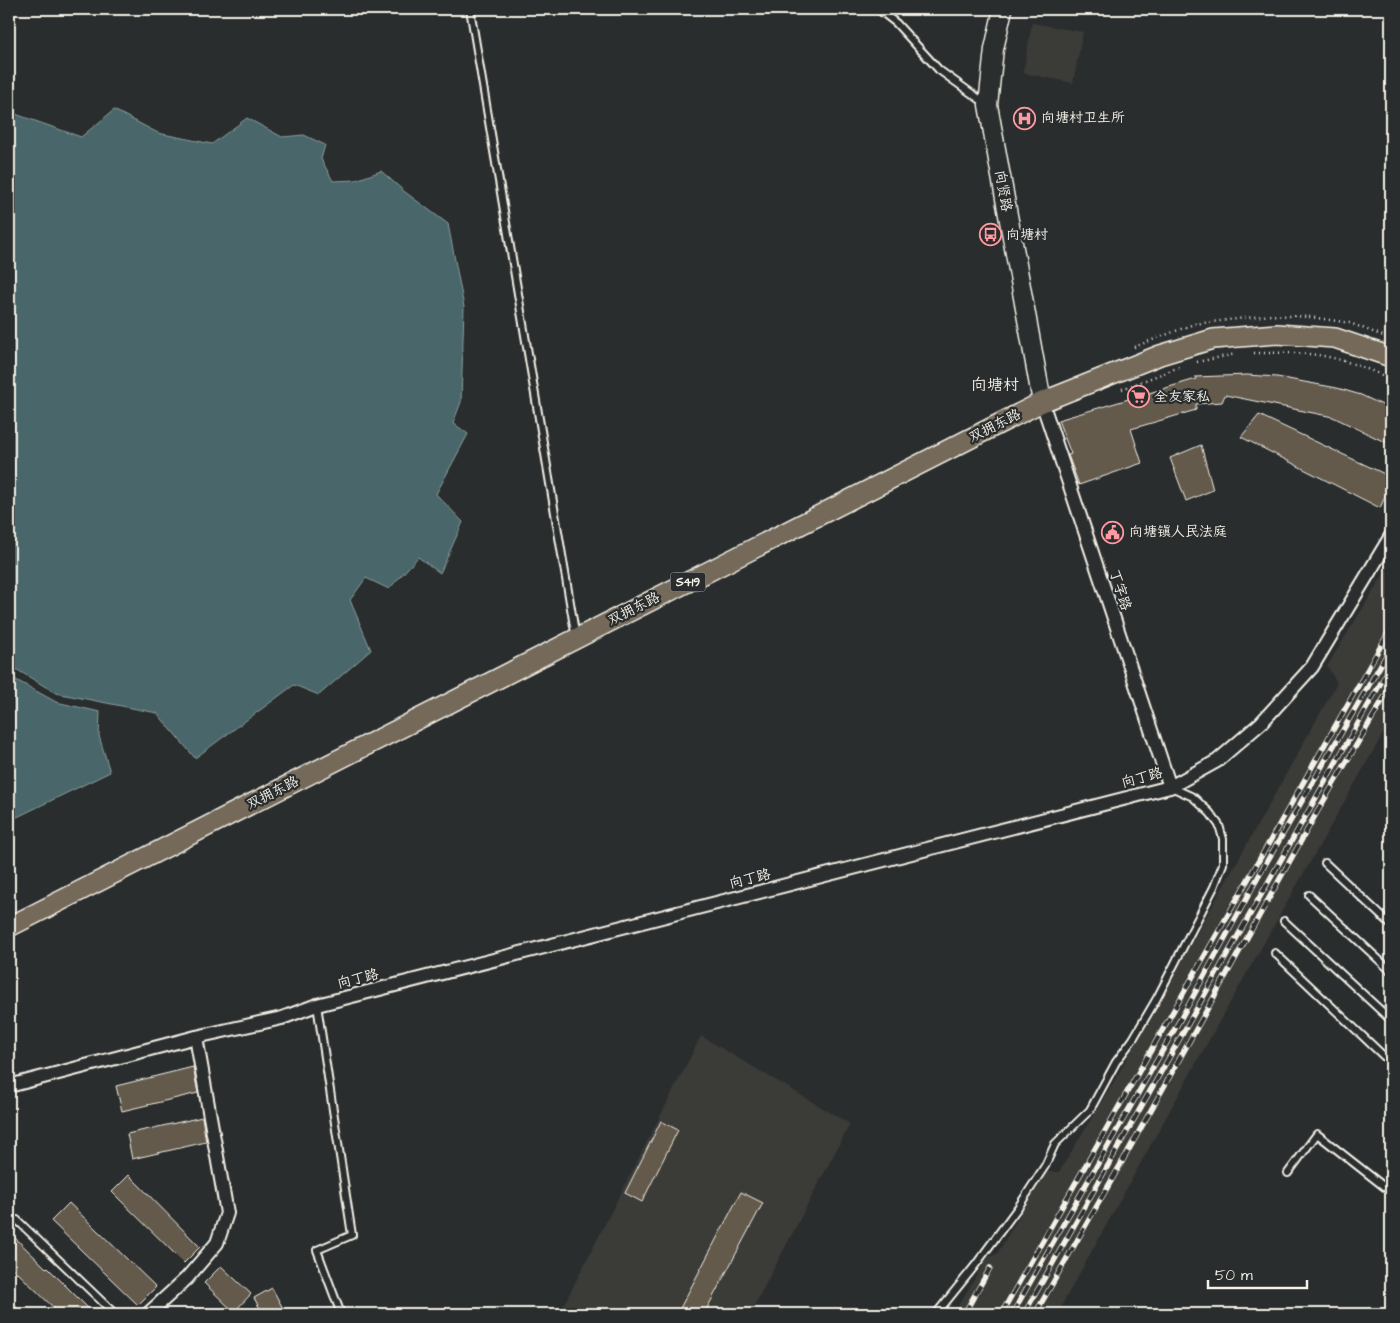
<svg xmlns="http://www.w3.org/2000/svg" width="1400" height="1323" viewBox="0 0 1400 1323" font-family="'Architects Daughter','LXGW WenKai TC',sans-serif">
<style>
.built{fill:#3b3a37}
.water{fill:#48666a;stroke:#8d9e9c}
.building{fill:#645a4b;stroke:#f4f1e8}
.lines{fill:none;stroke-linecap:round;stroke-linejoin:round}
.lane-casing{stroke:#f4f1e8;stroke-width:10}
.street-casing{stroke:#f4f1e8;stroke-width:16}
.secondary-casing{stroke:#f4f1e8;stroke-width:21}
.primary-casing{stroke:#f4f1e8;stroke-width:22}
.path{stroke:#f4f1e8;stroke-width:2.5;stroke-dasharray:1 4;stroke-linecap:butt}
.lane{stroke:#2a2d2e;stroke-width:6}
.street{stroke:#2a2d2e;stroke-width:12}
.secondary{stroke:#2a2d2e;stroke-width:18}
.primary{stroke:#746a5a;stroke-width:19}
.rail-casing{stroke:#f4f1e8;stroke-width:5.5}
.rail{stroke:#2a2d2e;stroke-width:4;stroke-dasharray:11;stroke-linecap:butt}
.labels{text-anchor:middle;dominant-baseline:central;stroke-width:4.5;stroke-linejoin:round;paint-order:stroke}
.shield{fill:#2a2d2e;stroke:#b7b6b0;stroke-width:1}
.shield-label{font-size:12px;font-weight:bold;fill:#f4f1e8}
.poi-label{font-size:14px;fill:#f4f1e8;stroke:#2a2d2e;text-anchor:start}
.street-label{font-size:14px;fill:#f4f1e8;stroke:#2a2d2e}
.quarter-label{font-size:16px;fill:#f4f1e8;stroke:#2a2d2e}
</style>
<rect width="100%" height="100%" fill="#2a2d2e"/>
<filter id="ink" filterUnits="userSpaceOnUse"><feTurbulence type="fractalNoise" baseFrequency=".02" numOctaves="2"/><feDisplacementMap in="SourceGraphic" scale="10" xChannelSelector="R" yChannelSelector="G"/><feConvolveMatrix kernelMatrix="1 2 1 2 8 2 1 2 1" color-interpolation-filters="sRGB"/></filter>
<g filter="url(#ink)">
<!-- built -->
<path class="built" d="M1032,23L1083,32L1073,83L1023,73Z
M1391,562V720L1219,1022L1057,1314H953L988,1257L997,1254L1045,1172H1059L1117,1076L1337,683L1327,666Z
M701,1036L850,1124L750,1314H559Z"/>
<!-- water -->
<path class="water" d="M9,106L18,115L81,137L114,110L158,133L212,144L247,118L282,137L304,135L325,145L321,159L333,181L356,180L381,171L405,192L448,224L464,307L461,402L453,423L468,434L436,494L463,522L440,573L418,557L389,589L366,578L350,600L371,650L319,695L294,685L195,758L157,713L56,693L9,665Z
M9,676L56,702L100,712L99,736L110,772L9,821Z"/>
<!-- building -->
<path class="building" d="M1247,375L1277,377L1337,388L1361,395L1391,409V445L1333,417L1225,395L1222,402L1196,404V410L1131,429L1142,463L1079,485L1068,455L1071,454L1058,420L1196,379L1195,377Z
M1259,415L1391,477V483L1380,508L1241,437Z
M1201,445L1213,490L1186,501L1170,458Z
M193,1067L198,1093L122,1111L116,1086Z
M202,1117L206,1142L132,1159L127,1134Z
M661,1121L678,1130L642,1202L625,1193Z
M129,1175L200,1247L184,1263L112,1192Z
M741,1192L763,1203L704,1314H677Z
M69,1203L156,1287L138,1305L51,1221Z
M9,1232L46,1268L47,1267L94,1314H60L17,1272V1273L9,1265Z
M221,1266L251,1294L234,1312L204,1283Z
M272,1288L286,1314H263L254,1298Z"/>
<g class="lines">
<defs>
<path id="lane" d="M470,9L576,638
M878,9L896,23L939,70L985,103
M1325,863L1391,925
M1309,895L1391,971
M1284,921L1391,1020
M1275,953L1391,1063
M317,1005L352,1235L317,1250L341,1314
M1288,1173L1317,1134L1391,1192
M17,1220L115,1314
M9,1306L16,1314
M936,1314L974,1267L1019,1206L1045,1166L1055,1144L1090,1110L1116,1062L1133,1039L1157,998L1214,887L1223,864V839L1219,825L1210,813L1193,797L1171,787"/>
<path id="street" d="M1042,402L1170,787
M9,1086L196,1037L282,1018L317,1005L1170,787L1217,761L1261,723L1312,667L1391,536
M148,1314L187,1278L217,1243L227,1213L196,1037"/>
<path id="secondary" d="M1003,9L994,49L988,105L1042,402"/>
<path id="primary" d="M9,927L1042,402L1160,355L1213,339L1277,334L1335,338L1391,357"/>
</defs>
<!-- lane casing -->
<use href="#lane" class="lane-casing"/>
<!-- street casing -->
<use href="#street" class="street-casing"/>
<!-- secondary casing -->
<use href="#secondary" class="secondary-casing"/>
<!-- primary casing -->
<use href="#primary" class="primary-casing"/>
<!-- path -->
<path class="path" d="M1134,347L1194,324L1271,315L1310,317L1350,323L1383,336
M1254,353C1275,353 1296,352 1317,355C1341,358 1368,369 1391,379
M1197,362L1236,354
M1122,389L1182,366"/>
<!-- lane -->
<use href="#lane" class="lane"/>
<!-- street -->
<use href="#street" class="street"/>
<!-- secondary -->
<use href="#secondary" class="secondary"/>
<!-- primary -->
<use href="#primary" class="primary"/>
<defs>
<path id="rail" d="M964,1314L990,1268
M1001,1314L1391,628
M1012,1314L1189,1004L1262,870L1391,647
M1024,1314L1391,665
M1035,1314L1122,1162L1316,814L1391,686"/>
</defs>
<!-- rail casing -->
<use href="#rail" class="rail-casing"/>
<!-- rail -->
<use href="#rail" class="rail"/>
</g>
</g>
<!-- icons -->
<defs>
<symbol id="hospital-ring" viewBox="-11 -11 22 22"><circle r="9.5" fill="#2a2d2e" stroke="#ff9aa2" stroke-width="1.5"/><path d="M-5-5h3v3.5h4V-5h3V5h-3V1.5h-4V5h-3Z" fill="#ff9aa2"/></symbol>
<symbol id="bus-ring" viewBox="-11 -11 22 22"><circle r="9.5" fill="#2a2d2e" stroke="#ff9aa2" stroke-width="1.5"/><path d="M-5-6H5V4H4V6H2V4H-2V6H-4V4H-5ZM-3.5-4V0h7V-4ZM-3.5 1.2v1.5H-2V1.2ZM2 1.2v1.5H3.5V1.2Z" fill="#ff9aa2"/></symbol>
<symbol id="supermarket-ring" viewBox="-11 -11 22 22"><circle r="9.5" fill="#2a2d2e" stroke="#ff9aa2" stroke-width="1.5"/><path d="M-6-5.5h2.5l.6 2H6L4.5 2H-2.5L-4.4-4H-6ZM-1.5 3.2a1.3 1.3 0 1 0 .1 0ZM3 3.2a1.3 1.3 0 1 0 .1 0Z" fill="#ff9aa2"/></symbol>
<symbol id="civic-ring" viewBox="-11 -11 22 22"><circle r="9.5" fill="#2a2d2e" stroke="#ff9aa2" stroke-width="1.5"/><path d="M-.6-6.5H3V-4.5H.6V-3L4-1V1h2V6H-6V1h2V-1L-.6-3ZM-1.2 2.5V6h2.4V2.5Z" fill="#ff9aa2"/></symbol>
</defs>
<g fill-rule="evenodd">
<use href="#hospital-ring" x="1012" y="106" width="25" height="25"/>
<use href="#bus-ring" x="978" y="222" width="25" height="25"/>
<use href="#supermarket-ring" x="1126" y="384" width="25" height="25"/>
<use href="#civic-ring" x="1100" y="520" width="25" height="25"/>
</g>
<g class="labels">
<!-- shield labels -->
<rect class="shield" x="670.5" y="572.5" width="35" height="19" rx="4"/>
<g class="shield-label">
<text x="688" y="582">S419</text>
</g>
<!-- poi labels -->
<g class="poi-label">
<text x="1041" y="118">向塘村卫生所</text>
<text x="1006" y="235">向塘村</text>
<text x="1154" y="397">全友家私</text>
<text x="1129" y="532">向塘镇人民法庭</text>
</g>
<!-- street labels -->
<g class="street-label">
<text transform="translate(1003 191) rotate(80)">向贤路</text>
<text transform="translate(995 426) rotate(-27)">双拥东路</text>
<text transform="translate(1120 590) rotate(72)">丁字路</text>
<text transform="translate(634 609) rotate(-27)">双拥东路</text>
<text transform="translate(1142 778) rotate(-15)">向丁路</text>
<text transform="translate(273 793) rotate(-27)">双拥东路</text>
<text transform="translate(750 879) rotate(-14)">向丁路</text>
<text transform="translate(358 979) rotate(-14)">向丁路</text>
</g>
<!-- quarter labels -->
<g class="quarter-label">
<text x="995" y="385">向塘村</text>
</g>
</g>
<!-- margin -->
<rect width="1400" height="1323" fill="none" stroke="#2a2d2e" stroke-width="30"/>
<rect x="15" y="15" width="1370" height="1293" fill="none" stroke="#f4f1e8" stroke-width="2" filter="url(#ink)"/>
<!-- scale -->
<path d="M1208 1280v8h99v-8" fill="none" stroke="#f4f1e8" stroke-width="2.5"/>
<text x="1215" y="1280" font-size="15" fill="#f4f1e8" stroke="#2a2d2e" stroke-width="4" paint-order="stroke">50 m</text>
</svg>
